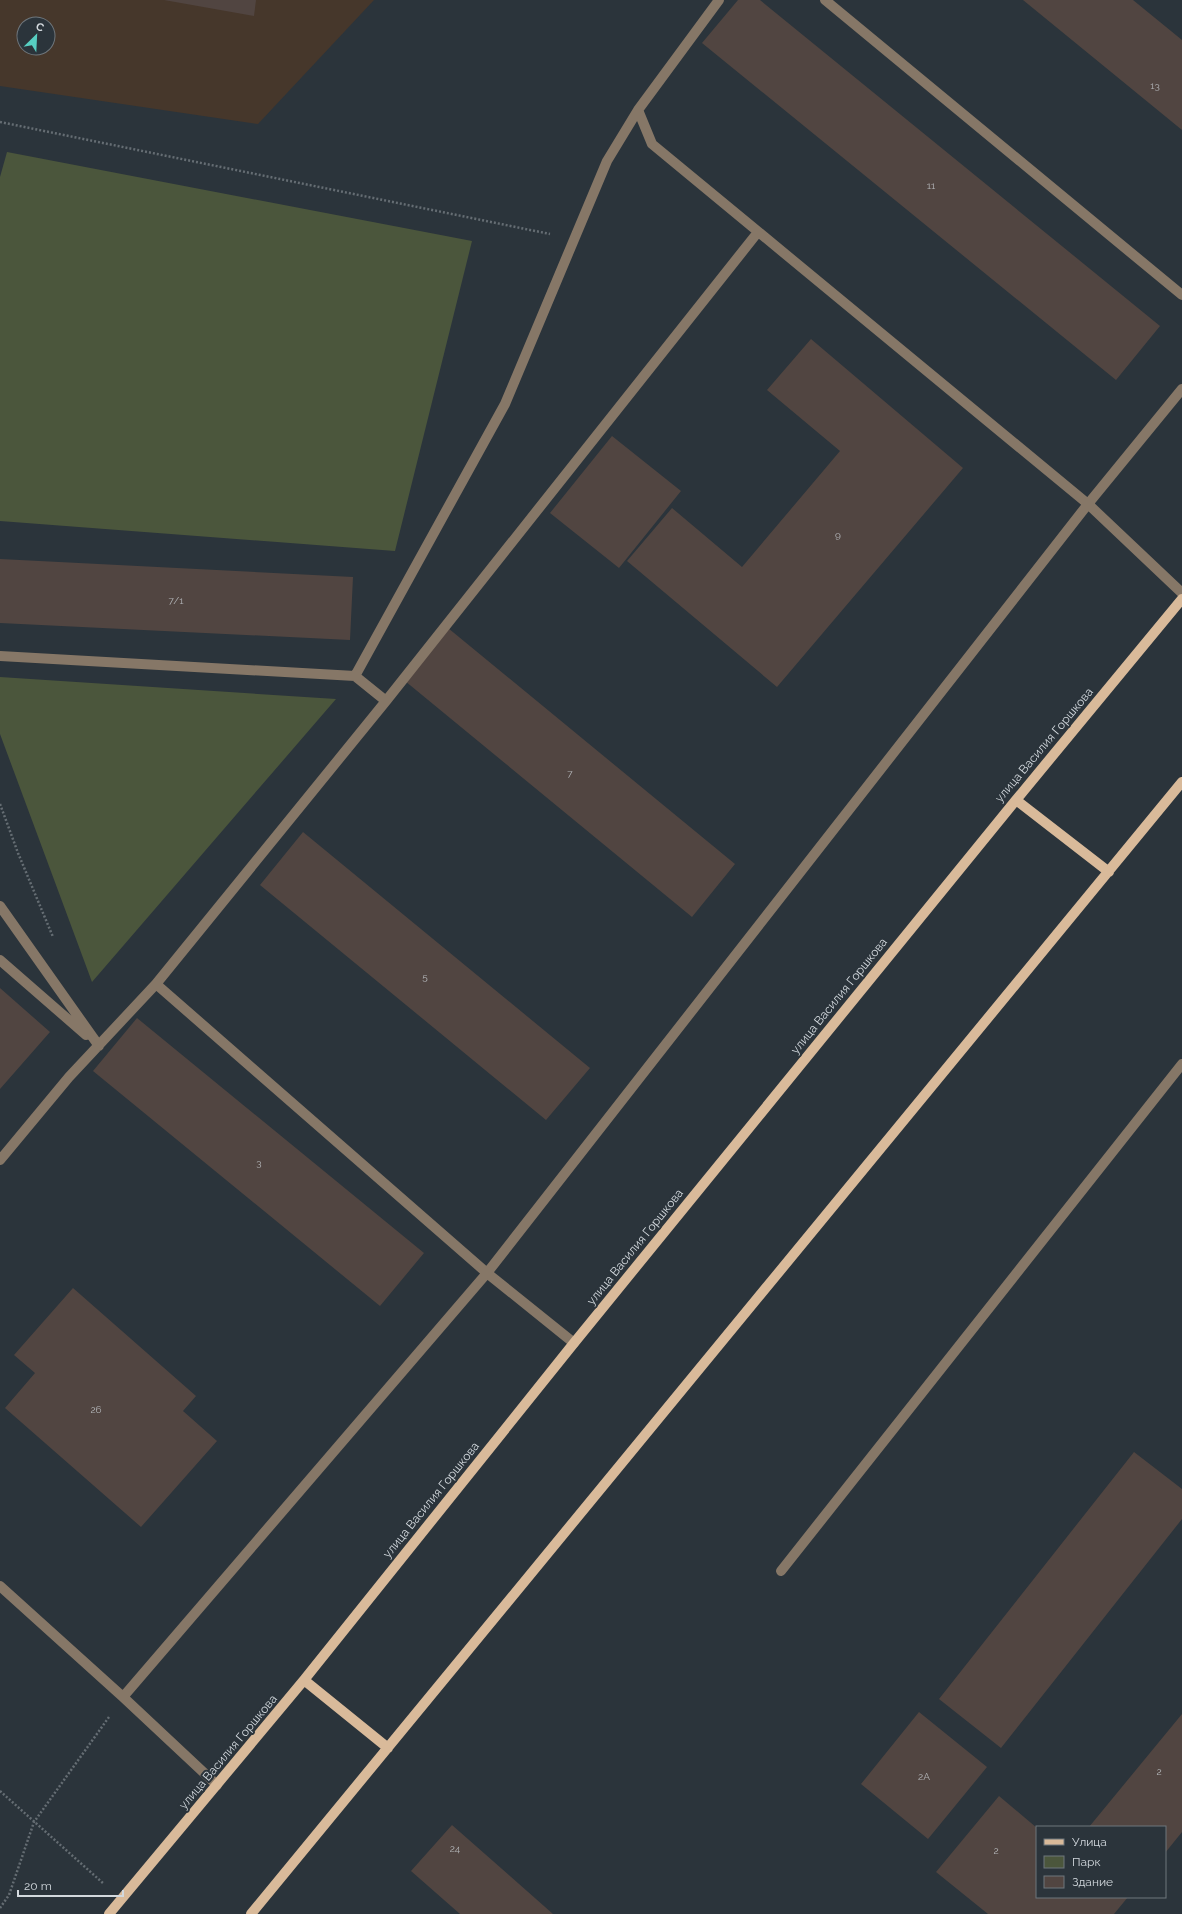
<svg xmlns="http://www.w3.org/2000/svg" width="1182" height="1914" viewBox="0 0 1182 1914" font-family="Raleway,sans-serif">
<style>
.education{fill:#46372b;fill-rule:evenodd}
.green{fill:#4b563c}
.building{fill:#514541}
.lines{fill:none;stroke-linecap:round;stroke-linejoin:round}
.path{stroke:#656d73;stroke-width:2.5;stroke-dasharray:2 2;stroke-linecap:butt}
.minor{stroke:#867767;stroke-width:10}
.major{stroke:#d9ba9a;stroke-width:10}
.labels{text-anchor:middle;dominant-baseline:central;stroke-width:4;stroke-linejoin:round;paint-order:stroke}
.number-label{font-size:10px;fill:#b2b4b7}
.street-label{font-size:12px;fill:#d3d9de;stroke:#2b343b}
</style>
<rect width="100%" height="100%" fill="#2b343b"/>
<!-- education -->
<path class="education" d="M0,0H374L258,124L0,86ZM24,24H48V48H24Z"/>
<!-- green -->
<path class="green" d="M7,152L472,241L395,551L0,521V177Z
M0,677L336,699L92,982L0,734Z"/>
<!-- building -->
<path class="building" d="M164,0H256L254,16Z
M738,0H760L1160,326L1116,380L702,43Z
M1023,0H1133L1182,40V130Z
M811,339L963,468L777,687L627,561L672,508L742,567L840,451L767,390Z
M612,436L681,491L619,568L550,513Z
M0,559L353,577L350,640L0,623Z
M448,628L735,864L692,917L405,681Z
M303,832L590,1068L546,1120L260,885Z
M0,988L50,1032L0,1089Z
M137,1018L424,1253L380,1306L93,1071Z
M73,1288L196,1396L183,1411L217,1441L141,1527L5,1408L35,1373L14,1355Z
M1134,1452L1182,1489V1519L1001,1748L939,1699Z
M919,1712L987,1767L928,1839L861,1784Z
M1182,1714V1832L1165,1853V1827H1089Z
M999,1796L1037,1828V1897H1128L1114,1914H988L936,1872Z
M452,1825L553,1914H460L411,1871Z"/>
<g class="lines">
<!-- path -->
<path class="path" d="M0,122L550,234
M0,804L18,853L53,937
M0,1791L104,1884
M0,1908L9,1895L34,1822L109,1717"/>
<!-- minor -->
<path class="minor" d="M719,0L638,110L652,144L1088,504L1182,593
M825,0L1182,295
M0,656L355,676L386,701
M355,676L505,404L607,161L638,110
M0,906L99,1046
M0,960L86,1035
M0,1160L69,1077L156,984
M574,1343L487,1273L1088,504L1182,389
M781,1571L1182,1064
M0,1586L123,1697L217,1785
M123,1697L487,1273L156,984L386,701L758,232"/>
<!-- major -->
<path class="major" d="M1016,800L1109,872
M304,1680L388,1748
M109,1914L304,1680L574,1343L1016,800L1182,599
M251,1914L1182,782"/>
</g>
<g class="labels">
<!-- number labels -->
<g class="number-label">
<text x="1155" y="85">13</text>
<text x="931" y="185">11</text>
<text x="838" y="534">9</text>
<text x="176" y="600">7/1</text>
<text x="570" y="773">7</text>
<text x="425" y="976">5</text>
<text x="259" y="1162">3</text>
<text x="96" y="1409">26</text>
<text x="1159" y="1771">2</text>
<text x="924" y="1776">2А</text>
<text x="455" y="1848">24</text>
<text x="996" y="1850">2</text>
</g>
<!-- street labels -->
<g class="street-label">
<text transform="translate(1044 745) rotate(-50)">улица Василия Горшкова</text>
<text transform="translate(839 996) rotate(-51)">улица Василия Горшкова</text>
<text transform="translate(635 1247) rotate(-51)">улица Василия Горшкова</text>
<text transform="translate(431 1500) rotate(-51)">улица Василия Горшкова</text>
<text transform="translate(228 1752) rotate(-50)">улица Василия Горшкова</text>
</g>
</g>
<!-- legend -->
<rect x="1036" y="1826" width="130" height="72" fill="#2b343b" stroke="#6e767c"/>
<rect x="1044" y="1839" width="20" height="6" fill="#d9ba9a" stroke="#6e767c"/>
<text x="1072" y="1846" font-size="12" fill="#d3d9de">Улица</text>
<rect x="1044" y="1856" width="20" height="12" fill="#4b563c" stroke="#6e767c"/>
<text x="1072" y="1866" font-size="12" fill="#d3d9de">Парк</text>
<rect x="1044" y="1876" width="20" height="12" fill="#514541" stroke="#6e767c"/>
<text x="1072" y="1886" font-size="12" fill="#d3d9de">Здание</text>
<!-- north arrow -->
<g transform="translate(36 36) rotate(24)"><circle r="19" fill="#2b343b" stroke="#6e767c"/>
<path d="M0-3L7 15L0 10L-7 15Z" fill="#57cec1"/>
<text y="-6" font-size="11" font-weight="bold" text-anchor="middle" fill="#d3d9de">С</text>
</g>
<!-- scale -->
<path d="M18 1890v6h105v-6" fill="none" stroke="#d3d9de" stroke-width="2"/>
<text x="24" y="1890" font-size="12" fill="#d3d9de" stroke="#2b343b" stroke-width="3" paint-order="stroke">20 m</text>
</svg>
